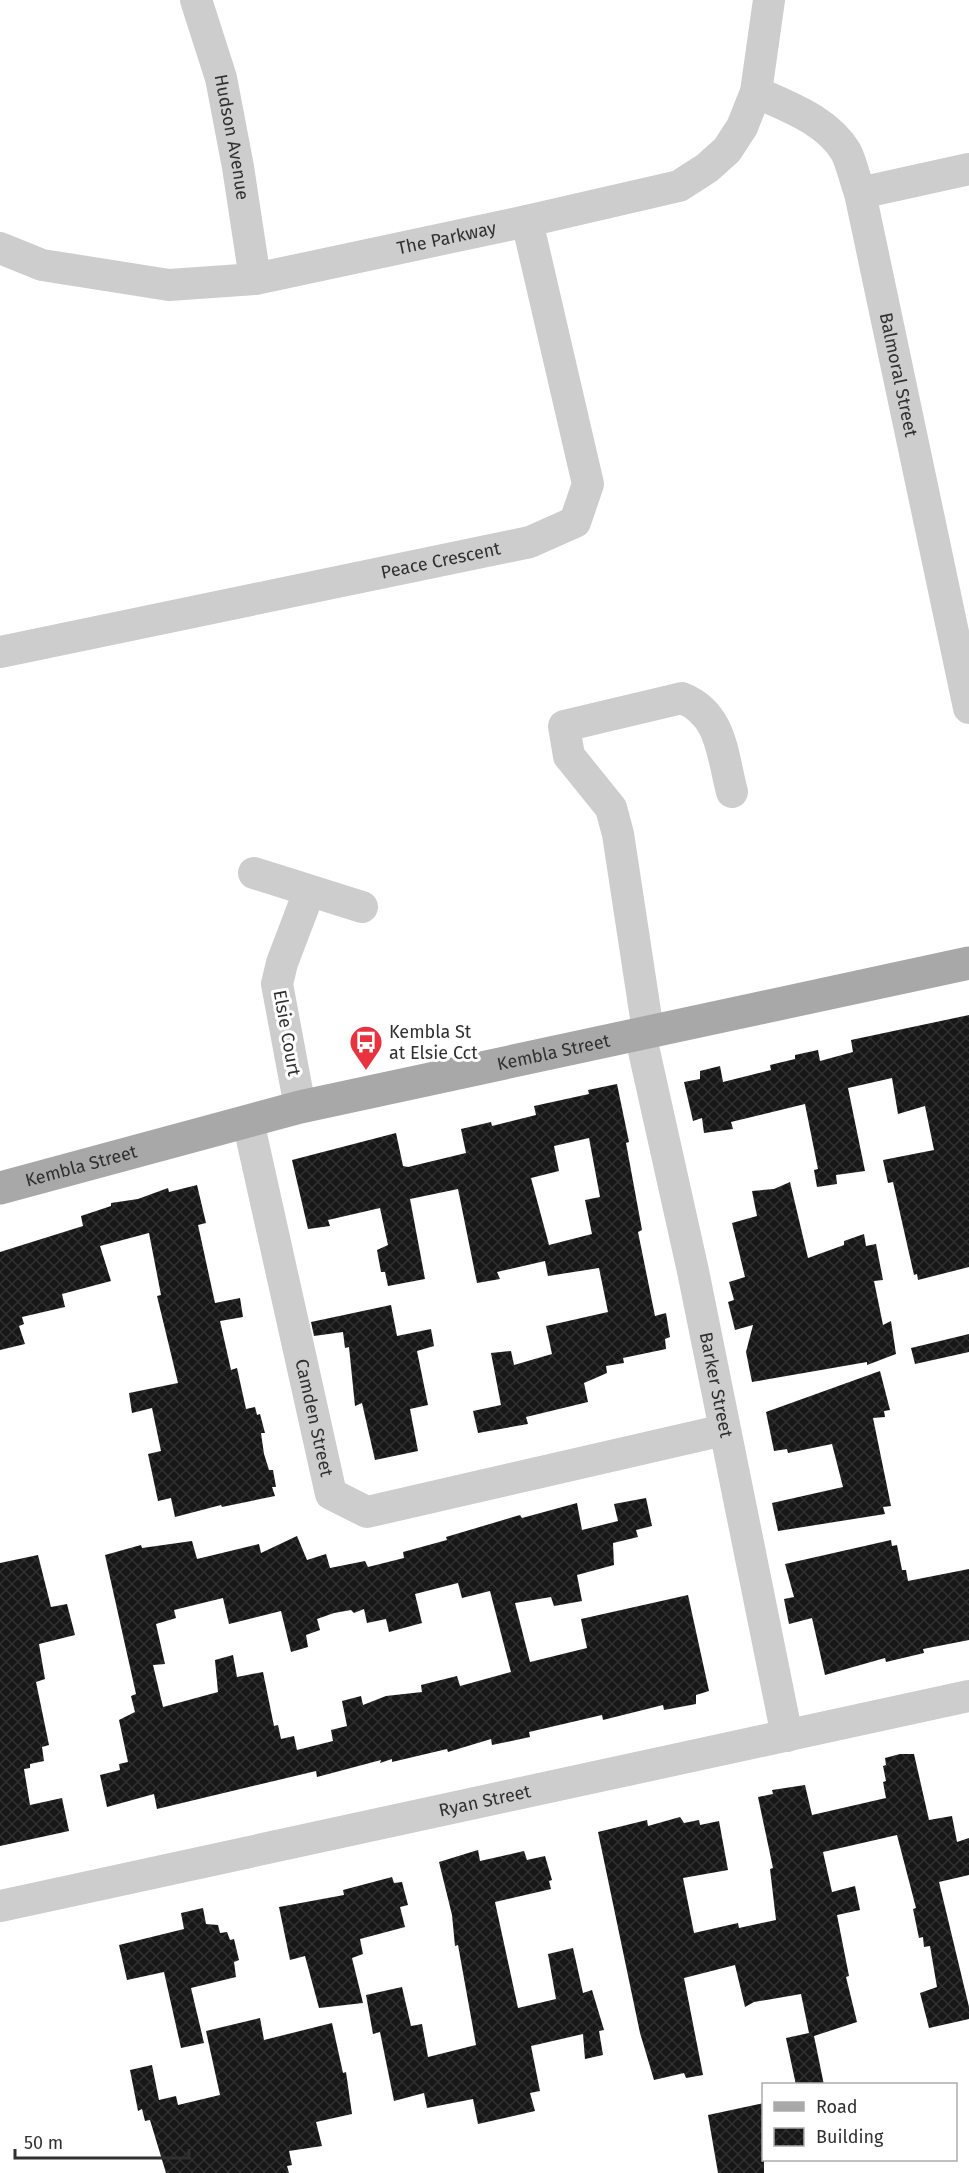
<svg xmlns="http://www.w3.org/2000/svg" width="969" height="2173" viewBox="0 0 969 2173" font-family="'Fira Sans',sans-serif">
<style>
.building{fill:url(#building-cross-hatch);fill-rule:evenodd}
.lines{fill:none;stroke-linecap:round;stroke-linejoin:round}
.minor{stroke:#cdcdcd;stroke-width:32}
.major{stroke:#a8a8a8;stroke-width:33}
.labels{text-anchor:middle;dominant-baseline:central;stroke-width:6;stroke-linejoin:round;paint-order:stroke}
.street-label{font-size:18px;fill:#303030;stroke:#fff}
.poi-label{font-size:18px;fill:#303030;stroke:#fff;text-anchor:start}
</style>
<defs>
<pattern id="building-cross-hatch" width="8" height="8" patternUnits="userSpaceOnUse" patternTransform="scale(1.5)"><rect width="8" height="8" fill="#171717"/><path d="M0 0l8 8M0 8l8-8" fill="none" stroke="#303030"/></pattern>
</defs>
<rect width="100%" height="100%" fill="#fff"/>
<!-- building -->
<path class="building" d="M969,1015V1267L918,1280L917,1274L914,1275L893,1182L888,1183L883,1160L934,1150L925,1106L898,1114L892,1078L848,1088L865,1171L836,1175L837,1184L817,1187L814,1170L818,1169L805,1104L731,1122L733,1129L704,1133L702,1118L693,1121L684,1082L700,1079V1071L720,1066L723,1082L771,1070L770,1065L795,1059V1055L818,1050L820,1061L853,1052L851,1040Z
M617,1084L629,1142L626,1143L642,1230L638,1232L655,1316L666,1313L670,1337L665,1339L666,1349L623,1358L624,1363L606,1366L607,1373L584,1383L588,1402L526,1417L528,1424L478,1433L473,1411L501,1405L491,1353L511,1351L514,1365L552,1354L546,1326L608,1312L599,1268L548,1276L545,1261L497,1272L500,1279L477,1283L458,1189L410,1199L425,1279L388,1286L385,1272H381L377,1250L388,1245L380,1208L328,1220L330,1226L308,1229L292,1160L396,1133L403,1166L408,1167L466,1153L461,1129L491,1122L492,1126L536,1115L534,1106L589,1094L588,1090ZM589,1138L600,1197L585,1200L592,1234L549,1245L531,1178L559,1171L554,1146Z
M790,1182L808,1258L844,1245V1241L864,1234L866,1246L876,1244L883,1280L874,1281L883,1325L891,1321L896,1354L867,1365V1362L752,1382L746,1352L753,1325L735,1330L728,1302L734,1300L729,1282L745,1277L732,1223L757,1216L752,1191L774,1189Z
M197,1185L206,1223L198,1225L215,1303L240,1298L243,1317L220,1321L231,1370L237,1368L246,1409L255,1407L257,1415L260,1414L265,1433H261L264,1454L269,1470H273L276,1487H272L275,1496L222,1507L221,1505L175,1517L171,1498L158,1501L148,1454L161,1451L152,1408L132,1413L129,1393L178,1383L157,1296L161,1295L149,1233L100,1246L111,1281L62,1294L65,1307L22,1317L24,1324L19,1326L25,1344L0,1350V1252L83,1226L81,1216L111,1206V1203L138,1199L168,1188L169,1192Z
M391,1305L397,1336L431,1329L434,1346L417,1351L428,1405L410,1409L418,1451L375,1460L362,1403L355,1406L349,1347L345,1348L343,1332L314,1336L311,1322Z
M969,1334V1352L915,1364L911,1348Z
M880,1371L890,1410L884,1411L885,1417L873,1418L891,1506L883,1507L885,1514L778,1531L772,1503L843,1487L832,1444L788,1453L787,1449L774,1451L766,1412Z
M646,1498L652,1526L636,1530L638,1537L613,1543L614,1565L577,1575L582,1601L554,1606L551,1597L515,1603L530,1662L587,1648L581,1619L688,1595L709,1691L696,1695V1704L664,1710L663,1705L603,1720L602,1715L529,1732L530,1737L492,1745L491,1739L448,1752L447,1749L392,1762V1759L380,1763L381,1760L317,1777L316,1771L157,1809L154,1794L107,1807L100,1775L120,1770L119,1764L128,1762L119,1720L135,1712L131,1696L136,1694L105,1555L141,1545L142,1548L192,1541L197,1559L259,1544L261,1553L297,1536L307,1560L326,1554L330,1568L365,1561L368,1567L404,1558L403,1552L447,1540L446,1537L520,1515L522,1518L577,1503L582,1530L618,1521L614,1504ZM458,1583L462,1598L490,1591L511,1672L460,1686L457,1676L421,1685L422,1692L386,1696L363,1705L361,1696L342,1701L347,1726L331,1730L333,1741L297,1750L294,1736L281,1739L278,1725L274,1726L263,1672L237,1677L233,1655L215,1660L218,1692L163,1707L153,1665L165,1664L156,1624L176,1618L174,1610L223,1598L229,1624L281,1611L291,1652L308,1647L306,1635L320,1630L317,1619L334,1613L351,1610L354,1613L364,1609L367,1623L386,1619L389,1632L422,1623L415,1594Z
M891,1540L892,1546L897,1545L902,1570H906L908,1581L969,1569V1640L923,1649L924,1653L886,1662L885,1658L825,1675L812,1618L789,1624L784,1599L794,1597L785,1564Z
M38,1555L51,1607L67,1604L75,1635L39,1644L45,1679L36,1682L49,1745L42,1747L44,1761L30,1764V1768L24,1769L30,1805L62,1798L69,1831L0,1846V1563Z
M900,1754H914L929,1820L952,1816L957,1842L969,1838V1875L939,1882L969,2007V2019L929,2028L920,1993L937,1987L930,1946L924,1947L923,1937L919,1938L913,1909L916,1908L897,1835L823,1852L832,1892L855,1886L860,1910L837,1915L849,1976L846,1977L857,2022L814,2036L824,2085H796L786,2038L809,2033L801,1994L754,2002L745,2007L735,1965L684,1978L703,2075L686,2078L684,2073L654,2080L640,2033L598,1832L647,1820L648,1826L680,1817L684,1823L699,1820L700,1825L719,1821L728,1870L683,1878L694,1933L738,1923L739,1928L776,1920L770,1869L773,1868L758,1797L773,1794L772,1790L805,1785L812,1815L886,1798L883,1782L886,1781L883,1766L886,1765L885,1758Z
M478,1850L480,1861L524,1851L527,1860L545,1856L552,1880L549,1881L551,1889L495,1902L518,2008L556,1999L548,1954L573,1948L583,1993L592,1990L604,2030L599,2031L603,2055L585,2059L583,2034L531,2046L540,2091L530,2093L535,2111L478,2124L473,2099L427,2108L424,2093L394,2101L380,2032L373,2034L366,1995L402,1987L411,2026L422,2024L428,2057L476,2045L458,1945L455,1946L452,1915L439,1862Z
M392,1877L394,1883L402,1882L408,1905L400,1907L405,1927L360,1939L363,1954L352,1958L363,2003L319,2008L305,1956L290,1960L279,1907L344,1895L343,1890Z
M203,1908L206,1924L218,1925L220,1933L227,1932L230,1940L234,1939L239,1960L234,1962L236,1977L191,1988L204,2043L181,2048L164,1972L127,1980L119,1945L184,1929L181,1913Z
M260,2018L264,2040L332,2023L343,2073L346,2072L352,2114L316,2122L322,2146L289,2151L292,2165L287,2166L289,2173H166L150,2120L145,2121L142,2109L138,2111L130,2070L152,2065L159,2100L176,2096L178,2105L220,2095L206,2031Z
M764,2103V2173H718L708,2115Z"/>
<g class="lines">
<!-- minor -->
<g class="minor">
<path id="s1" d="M196,0L221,78L238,167L255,279"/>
<path id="s2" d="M756,92C788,107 827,120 846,152C852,164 855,180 860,193L969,708"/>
<path d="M860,193L969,169"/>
<path id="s3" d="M0,248L42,265L169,285L255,279L527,221L679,186L707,168L727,150L742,127L756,92L769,0"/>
<path id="s4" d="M0,652L530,542L575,522L588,484L527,221"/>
<path d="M254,873L362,907"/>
<path d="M648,1031L618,834L611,808L569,756L564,726L682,698C722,714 722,754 732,792"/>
<path id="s5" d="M640,1033L693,1271L787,1736"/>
<path d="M300,1107L277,984L282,963L309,892"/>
<path id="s6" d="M248,1121L331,1494L367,1512L724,1430"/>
<path id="s7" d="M0,1906L969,1696"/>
</g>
<!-- major -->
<path class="major" id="s8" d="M0,1188L300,1107L969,963"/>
</g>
<!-- icons -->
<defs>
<symbol id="bus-pin" viewBox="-11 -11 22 30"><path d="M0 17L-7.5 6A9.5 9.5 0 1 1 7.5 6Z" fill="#e83240" stroke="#fff"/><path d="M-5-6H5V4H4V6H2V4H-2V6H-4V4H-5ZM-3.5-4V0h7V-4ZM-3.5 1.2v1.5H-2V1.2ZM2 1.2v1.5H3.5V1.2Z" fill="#fff"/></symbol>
</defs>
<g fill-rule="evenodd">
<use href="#bus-pin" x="347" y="1023" width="38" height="52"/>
</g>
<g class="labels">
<!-- street labels -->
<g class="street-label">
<text stroke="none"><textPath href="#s1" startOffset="142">Hudson Avenue</textPath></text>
<text stroke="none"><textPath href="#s3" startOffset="456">The Parkway</textPath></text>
<text stroke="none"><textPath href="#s2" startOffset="339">Balmoral Street</textPath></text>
<text stroke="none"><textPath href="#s4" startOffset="450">Peace Crescent</textPath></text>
<text transform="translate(287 1033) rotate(80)">Elsie Court</text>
<text stroke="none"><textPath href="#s8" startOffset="570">Kembla Street</textPath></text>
<text stroke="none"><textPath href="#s8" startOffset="84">Kembla Street</textPath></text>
<text stroke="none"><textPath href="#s5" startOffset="360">Barker Street</textPath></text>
<text stroke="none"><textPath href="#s6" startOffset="304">Camden Street</textPath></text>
<text stroke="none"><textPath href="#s7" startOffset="496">Ryan Street</textPath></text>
</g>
<!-- poi labels -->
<g class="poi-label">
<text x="389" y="1032">Kembla St<tspan x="389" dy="21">at Elsie Cct</tspan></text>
</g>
</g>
<!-- legend -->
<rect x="762" y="2083" width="195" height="78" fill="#ffffff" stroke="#acacac" stroke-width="1.5"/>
<rect x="774" y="2102" width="30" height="9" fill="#a8a8a8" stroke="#acacac" stroke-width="1.5"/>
<text x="816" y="2113" font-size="18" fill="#303030">Road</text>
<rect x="774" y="2128" width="30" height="18" fill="url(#building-cross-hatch)" stroke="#acacac" stroke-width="1.5"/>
<text x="816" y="2143" font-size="18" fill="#303030">Building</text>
<!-- scale -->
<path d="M15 2149v9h174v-9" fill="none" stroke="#303030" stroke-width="3"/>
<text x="24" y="2149" font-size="18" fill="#303030" stroke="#ffffff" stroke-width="4.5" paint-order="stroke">50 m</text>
</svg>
